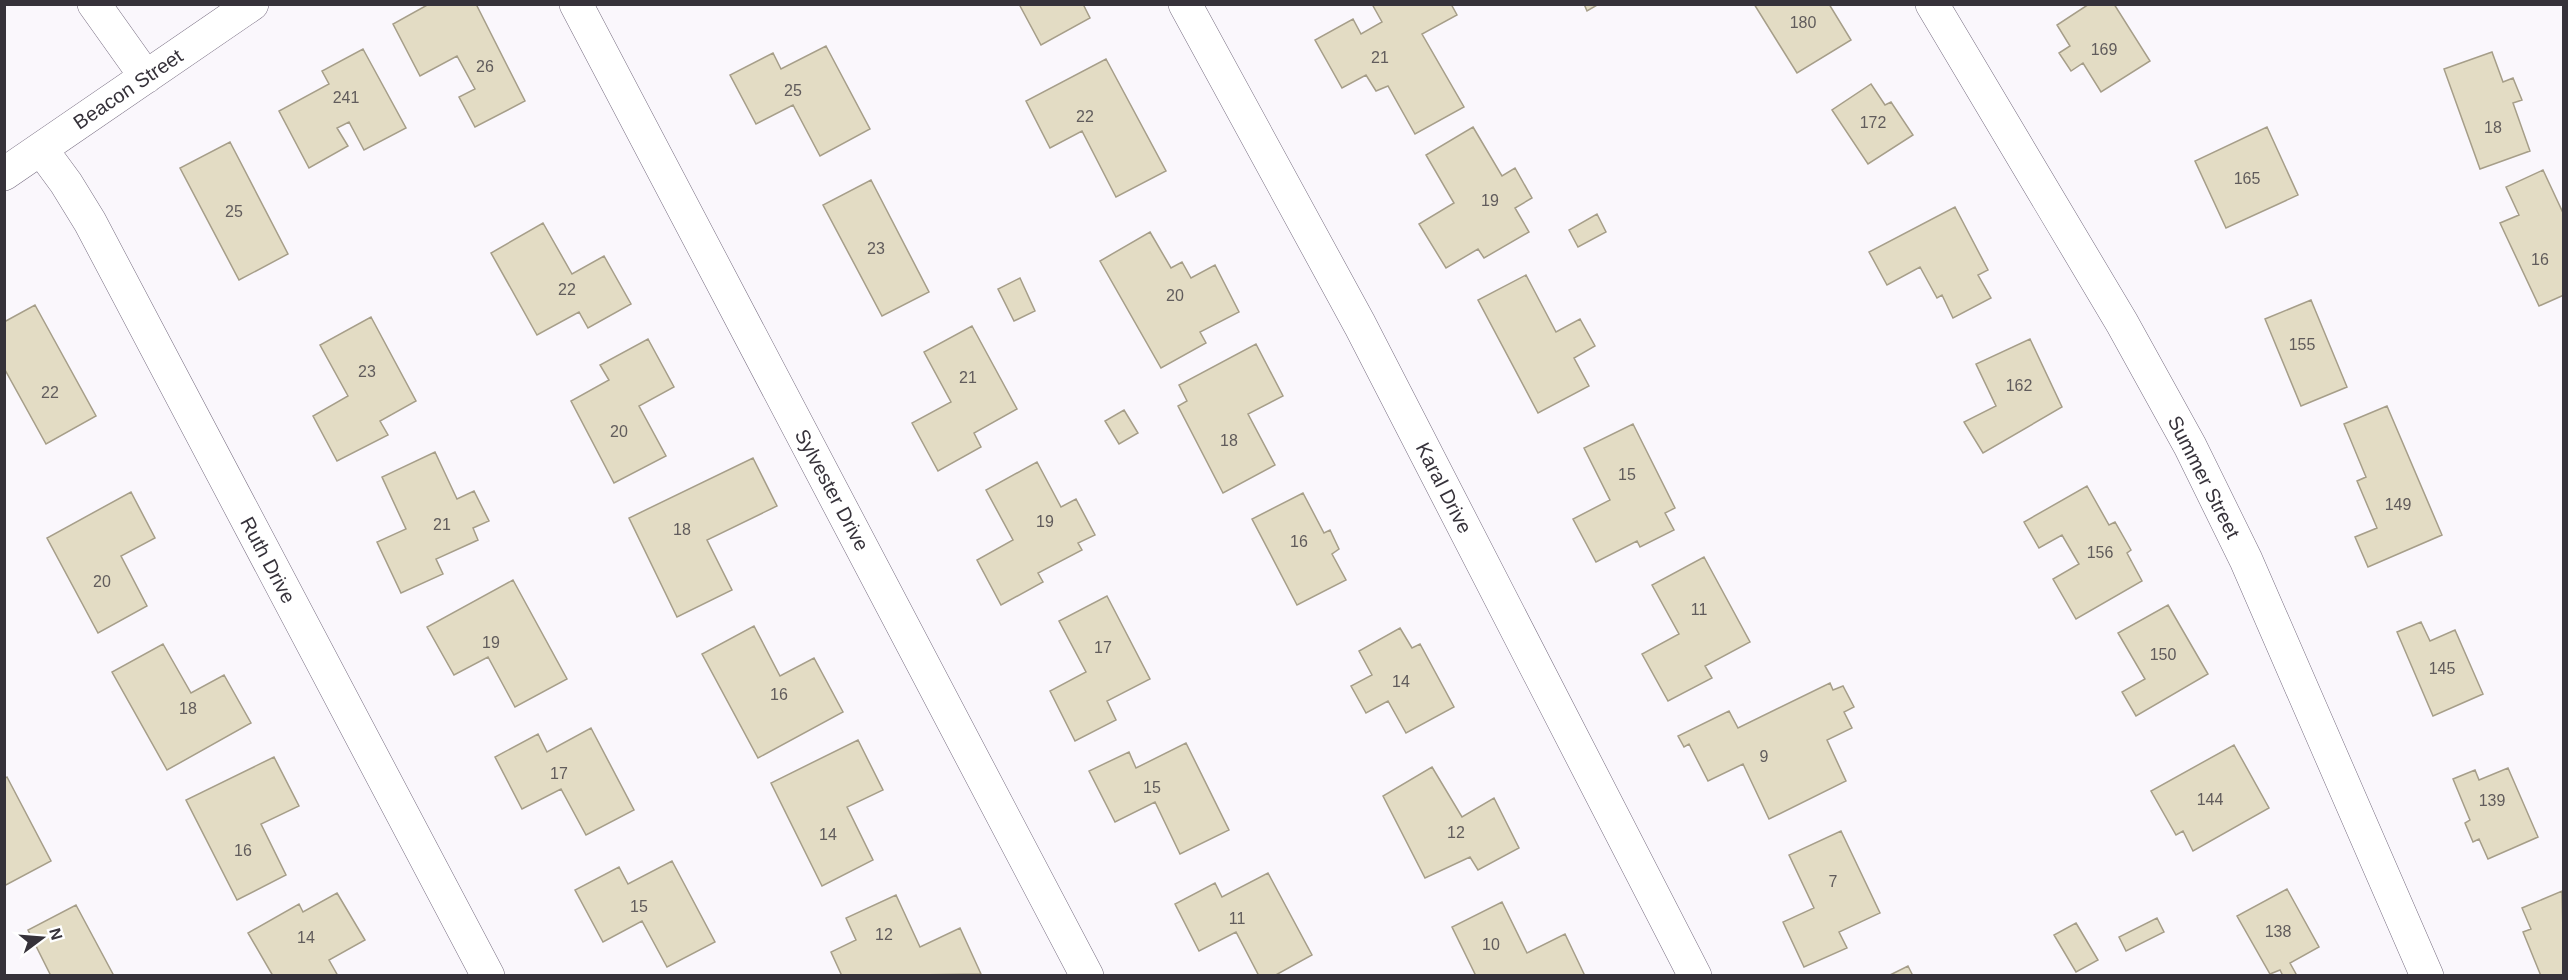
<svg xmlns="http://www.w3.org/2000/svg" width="2568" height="980" viewBox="0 0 2568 980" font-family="Arial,sans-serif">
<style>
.building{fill:#e3dcc4;stroke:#a69e89;stroke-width:1.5}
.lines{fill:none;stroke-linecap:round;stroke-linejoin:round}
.minor-casing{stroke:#776d81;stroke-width:34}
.minor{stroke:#fff;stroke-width:33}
.labels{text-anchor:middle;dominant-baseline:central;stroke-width:4.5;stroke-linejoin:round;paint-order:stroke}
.number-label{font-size:16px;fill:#615c5c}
.street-label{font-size:20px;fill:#36323a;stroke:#fff}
</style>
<rect width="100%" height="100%" fill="#faf7fc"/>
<!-- building -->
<path class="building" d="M429,4H476L525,101L475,127L459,97L475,89L457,56L420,76L393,24Z
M1019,4H1083L1090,18L1041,45Z
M1372,4H1451L1457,15L1422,34L1464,107L1415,134L1388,86L1376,91L1366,75L1342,88L1315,40L1353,19L1361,34L1382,22Z
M1584,4H1599L1587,11Z
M1754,4H1829L1851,40L1797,73Z
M2089,4H2114L2150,61L2101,92L2083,63L2071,71L2059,53L2070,46L2057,25Z
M826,46L870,129L820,156L793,105L756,124L730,75L773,53L781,69Z
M363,49L406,128L364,150L349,122L337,128L348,146L309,168L279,111L329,84L322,71Z
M2492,52L2503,82L2513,78L2522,100L2513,103L2530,151L2480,169L2444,69Z
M1106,59L1166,171L1116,197L1082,131L1050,148L1026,101Z
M1871,84L1885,105L1891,102L1913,135L1868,164L1832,110Z
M1473,127L1502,176L1515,168L1532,198L1515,208L1529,232L1484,258L1478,249L1446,268L1419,224L1454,203L1426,155Z
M2267,127L2298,195L2226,228L2195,161Z
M230,142L288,254L239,280L180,168Z
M2543,170L2564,215V295L2539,306L2500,223L2519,215L2506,187Z
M871,180L929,292L882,316L823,205Z
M1955,207L1988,270L1978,275L1991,298L1953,318L1942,295L1937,298L1920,267L1887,285L1869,252Z
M1597,214L1606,232L1578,247L1569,230Z
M543,223L572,274L604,256L631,304L588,328L579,312L537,335L491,253Z
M1150,232L1171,268L1182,262L1191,278L1215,265L1239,312L1200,332L1206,343L1161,368L1100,261Z
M1526,275L1556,332L1580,319L1595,346L1574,358L1589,386L1538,413L1478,300Z
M1020,278L1035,311L1014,321L998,289Z
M2311,300L2347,387L2301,406L2265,319Z
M35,305L96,416L46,444L4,368V322Z
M371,317L416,401L380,421L388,435L337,461L313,416L348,396L320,345Z
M972,326L1017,409L974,433L981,447L938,471L912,423L951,402L924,352Z
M648,339L674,387L639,406L666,456L614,483L571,401L609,380L600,365Z
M2030,339L2062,407L1983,453L1964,422L1996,406L1976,364Z
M1256,344L1283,396L1248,414L1275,465L1223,493L1178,406L1187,401L1179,385Z
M2387,406L2442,535L2368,567L2355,537L2377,528L2357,481L2366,477L2344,424Z
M1124,410L1138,433L1119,444L1105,421Z
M1633,424L1675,508L1665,513L1674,530L1640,547L1637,541L1596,562L1573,519L1610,500L1584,448Z
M435,452L457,499L474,491L489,521L473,528L478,540L436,559L443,574L401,593L377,542L406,529L382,477Z
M753,458L777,506L707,540L732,590L677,617L629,518Z
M1037,462L1061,507L1076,499L1095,535L1078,543L1082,550L1038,573L1043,582L1001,605L977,560L1013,540L986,490Z
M2087,486L2109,525L2115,522L2131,550L2127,553L2142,581L2076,619L2053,579L2079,564L2062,535L2039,548L2024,522Z
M131,492L155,538L121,556L147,606L98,633L47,538Z
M1303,493L1324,533L1330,530L1339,549L1332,554L1346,580L1297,605L1252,519Z
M1704,557L1750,642L1705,666L1712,678L1668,701L1642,654L1679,634L1652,585Z
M513,580L567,679L515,707L488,657L454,675L427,627Z
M1107,596L1150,679L1107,701L1116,720L1075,741L1050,691L1086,672L1059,621Z
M2168,605L2208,674L2136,716L2122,692L2145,679L2118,633Z
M2421,622L2430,641L2455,630L2483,694L2433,716L2397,632Z
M754,626L780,676L814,658L843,712L758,758L702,654Z
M1400,628L1412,648L1420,644L1454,707L1406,733L1388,701L1366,713L1351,686L1372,675L1359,651Z
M163,644L191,693L224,675L251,723L167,770L112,672Z
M1830,683L1833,690L1843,686L1854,707L1844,712L1852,728L1827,740L1846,781L1769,819L1743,764L1708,781L1689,744L1684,747L1678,736L1729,711L1738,728Z
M591,728L634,810L586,835L561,789L522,809L495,757L538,734L547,752Z
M858,740L883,790L847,807L873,860L822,886L771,783Z
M1186,743L1229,830L1180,854L1155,802L1115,822L1089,771L1129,752L1136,768Z
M2234,745L2269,808L2193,851L2183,831L2176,835L2151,791Z
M274,757L299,806L261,824L286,875L237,900L186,800Z
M1432,767L1462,817L1494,798L1519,848L1478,870L1470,857L1425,878L1383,796Z
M2508,768L2538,837L2488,859L2479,839L2473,842L2465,823L2470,820L2453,779L2475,770L2479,780Z
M7,777L51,861L4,886V779Z
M1841,831L1880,913L1839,932L1847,948L1804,967L1783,922L1814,908L1789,855Z
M672,861L715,942L667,967L642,921L603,942L575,890L619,867L628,884Z
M1268,873L1312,955L1274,976H1259L1236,932L1199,951L1175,904L1215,883L1222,897Z
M2287,889L2319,947L2290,963L2296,974L2292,976H2283L2280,970L2270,974L2237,916Z
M2562,891L2564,976H2541L2523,932L2531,929L2522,908Z
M337,893L365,940L329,960L338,976H273L248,933L299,904L303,912Z
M896,895L920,947L960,928L981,974L842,976L831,952L856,940L846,918Z
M1502,902L1527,953L1565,934L1585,976H1476L1452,927Z
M76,905L114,976H51L28,930Z
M2157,918L2164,932L2126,951L2119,937Z
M2076,923L2098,960L2076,972L2054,935Z
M1908,966L1913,976H1888Z"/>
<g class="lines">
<defs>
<path id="minor" d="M94,4L146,77
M576,4L1087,976
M1185,4L1360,325L1695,976
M1932,4L2122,323L2190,446L2246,560L2427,976
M41,149L66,183L90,222L488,976
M4,174L252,4"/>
</defs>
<!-- minor casing -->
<use href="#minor" class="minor-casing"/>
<!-- minor -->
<use href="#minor" class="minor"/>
</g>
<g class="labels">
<!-- number labels -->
<g class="number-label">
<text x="1803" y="22">180</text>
<text x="2104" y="49">169</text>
<text x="1380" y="57">21</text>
<text x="485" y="66">26</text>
<text x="793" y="90">25</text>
<text x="346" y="97">241</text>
<text x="1085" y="116">22</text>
<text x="1873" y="122">172</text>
<text x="2493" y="127">18</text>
<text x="2247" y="178">165</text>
<text x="1490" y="200">19</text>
<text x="234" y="211">25</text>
<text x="876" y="248">23</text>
<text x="2540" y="259">16</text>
<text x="567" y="289">22</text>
<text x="1175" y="295">20</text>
<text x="2302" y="344">155</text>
<text x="367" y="371">23</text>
<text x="968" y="377">21</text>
<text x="2019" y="385">162</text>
<text x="50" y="392">22</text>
<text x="619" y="431">20</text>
<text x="1229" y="440">18</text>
<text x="1627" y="474">15</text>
<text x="2398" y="504">149</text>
<text x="1045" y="521">19</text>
<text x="442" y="524">21</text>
<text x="682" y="529">18</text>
<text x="1299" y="541">16</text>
<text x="2100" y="552">156</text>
<text x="102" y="581">20</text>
<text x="1699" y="609">11</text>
<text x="491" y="642">19</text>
<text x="1103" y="647">17</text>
<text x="2163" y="654">150</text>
<text x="2442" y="668">145</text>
<text x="1401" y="681">14</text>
<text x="779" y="694">16</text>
<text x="188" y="708">18</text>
<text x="1764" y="756">9</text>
<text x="559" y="773">17</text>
<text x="1152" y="787">15</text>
<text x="2210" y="799">144</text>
<text x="2492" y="800">139</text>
<text x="1456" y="832">12</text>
<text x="828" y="834">14</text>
<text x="243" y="850">16</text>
<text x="1833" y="881">7</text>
<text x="639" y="906">15</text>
<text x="1237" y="918">11</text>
<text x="2278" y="931">138</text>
<text x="884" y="934">12</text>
<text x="306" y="937">14</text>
<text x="1491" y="944">10</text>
</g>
<!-- street labels -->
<g class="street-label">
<text transform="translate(128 89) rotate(-34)">Beacon Street</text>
<text transform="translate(2204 477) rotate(63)">Summer Street</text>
<text transform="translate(1444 488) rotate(63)">Karal Drive</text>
<text transform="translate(832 490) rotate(62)">Sylvester Drive</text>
<text transform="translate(268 560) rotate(62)">Ruth Drive</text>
</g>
</g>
<!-- border -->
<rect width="2568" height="980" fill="none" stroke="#36323a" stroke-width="12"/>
<!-- north arrow -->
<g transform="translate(42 938) rotate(74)" stroke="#ffffff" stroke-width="4.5" paint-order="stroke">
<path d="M0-4.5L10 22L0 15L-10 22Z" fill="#36323a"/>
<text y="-9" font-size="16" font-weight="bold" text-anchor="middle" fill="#36323a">N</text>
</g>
</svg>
